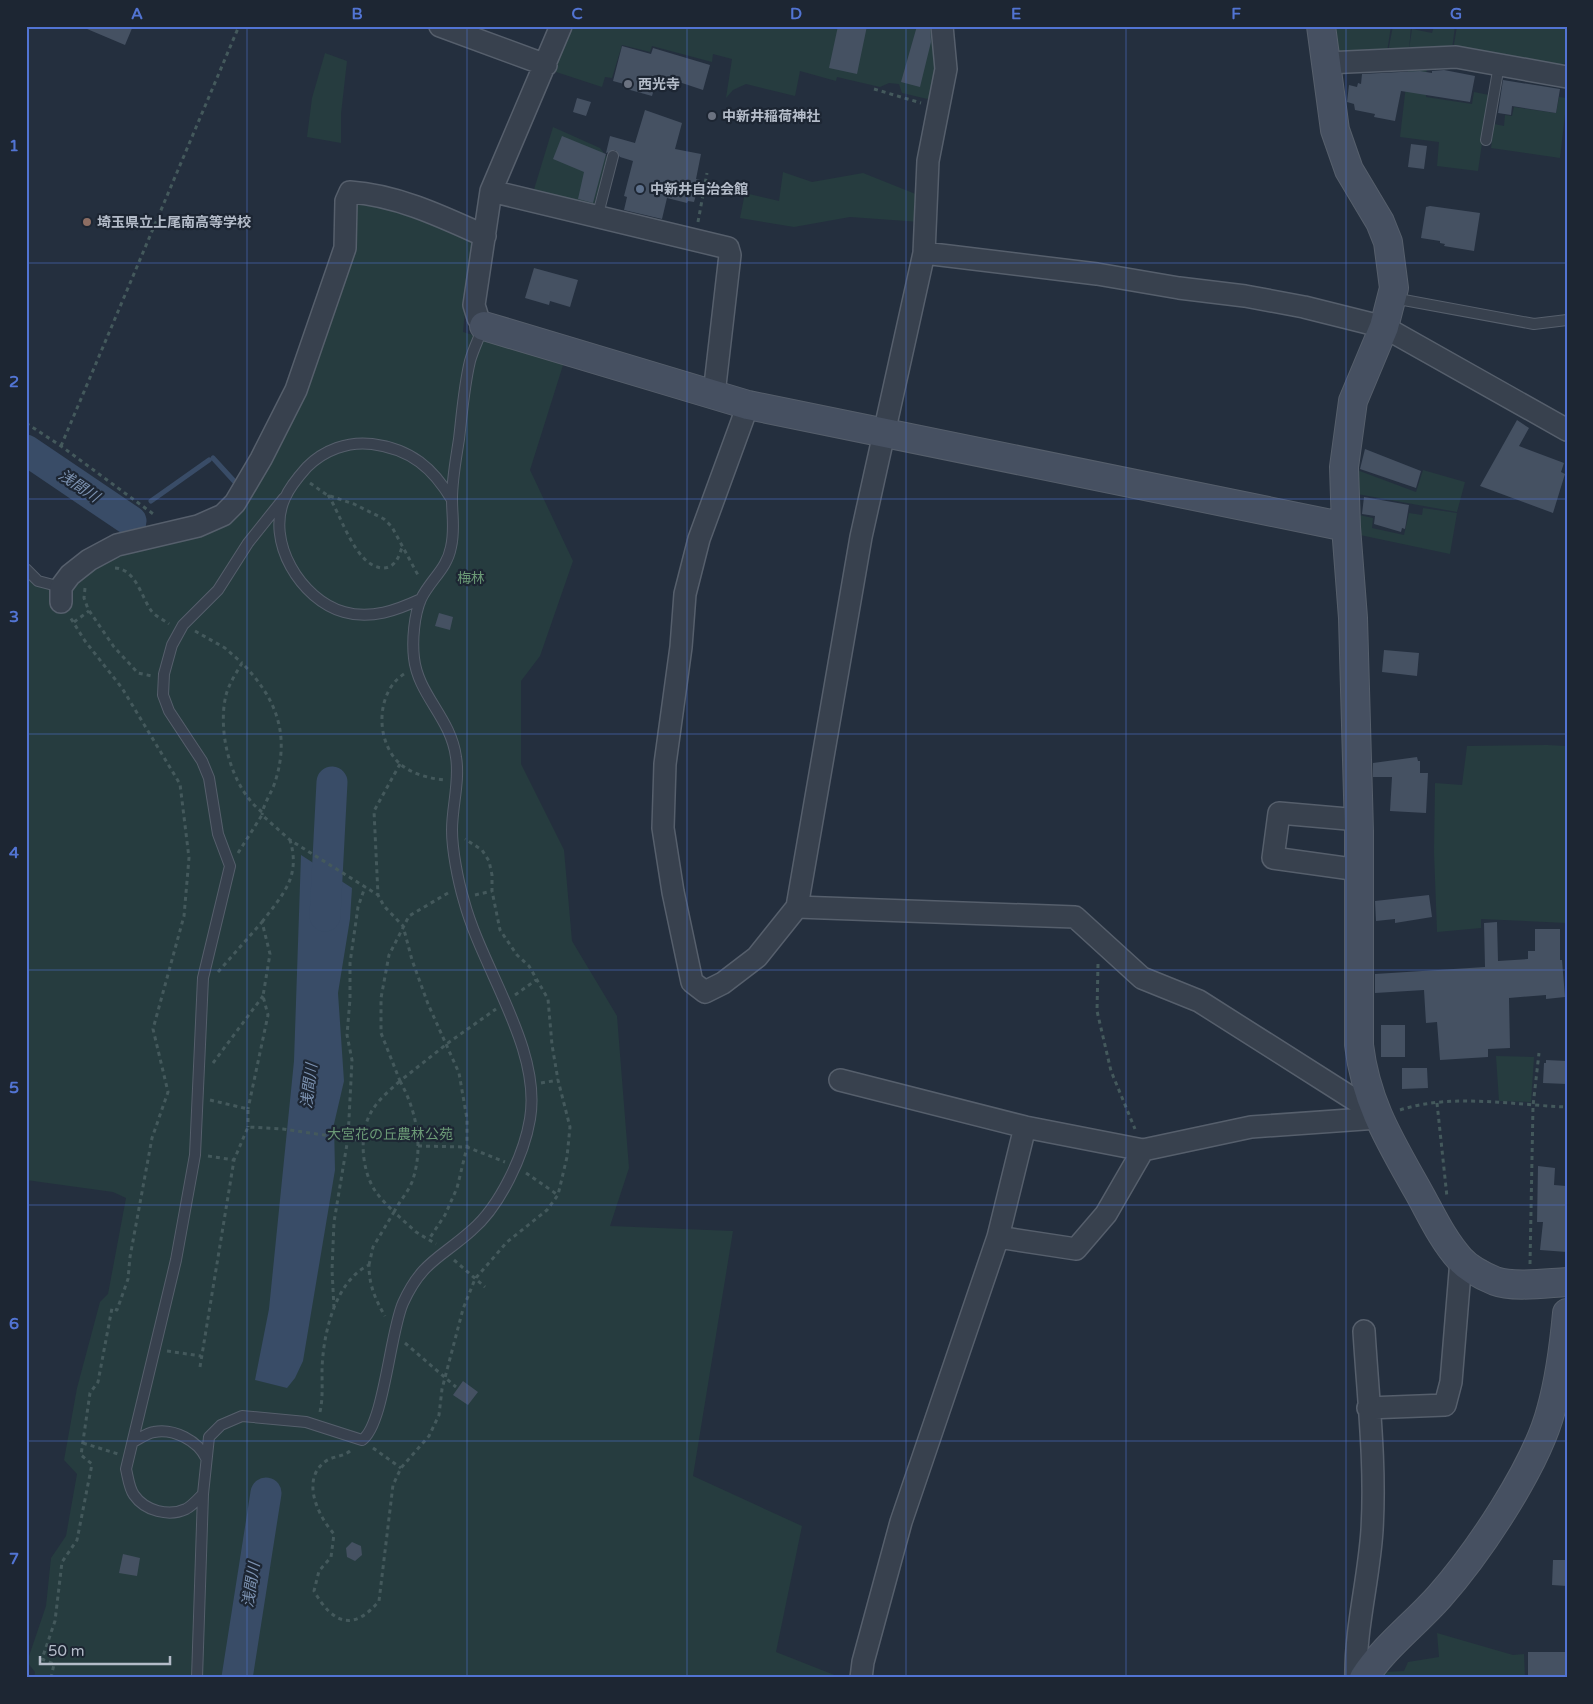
<svg xmlns="http://www.w3.org/2000/svg" width="1593" height="1704" viewBox="0 0 1593 1704" font-family="'Varela Round','Noto Sans JP',sans-serif">
<style>
.green{fill:#263c3f}
.water{fill:#394c67}
.lines{fill:none;stroke-linecap:round;stroke-linejoin:round}
.stream{stroke:#394c67;stroke-width:5}
.river{stroke:#394c67;stroke-width:31}
.building{fill:#455162}
.lane-casing{stroke:#565f6c;stroke-width:12}
.street-casing{stroke:#565f6c;stroke-width:24}
.secondary-casing{stroke:#565f6c;stroke-width:30}
.path{stroke:#44595c;stroke-width:3;stroke-dasharray:4 4;stroke-linecap:butt}
.lane{stroke:#38414e;stroke-width:10}
.street{stroke:#38414e;stroke-width:21}
.secondary{stroke:#465061;stroke-width:28}
.grid{fill:none;stroke:#5274d3;stroke-width:1;stroke-opacity:0.55}
.worship-dot{fill:#6b7280;stroke:#1d2633;stroke-width:2}
.service-dot{fill:#5c6f8a;stroke:#1d2633;stroke-width:2}
.education-dot{fill:#8d6e63;stroke:#1d2633;stroke-width:2}
.labels{text-anchor:middle;dominant-baseline:central;stroke-width:4.5;stroke-linejoin:round;paint-order:stroke}
.poi-label{font-size:14px;font-weight:bold;fill:#b4bcc9;stroke:#1d2633;text-anchor:start}
.park-label{font-size:14px;fill:#6b9a76;stroke:#1d2633}
.water-label{font-size:15px;font-style:italic;fill:#7c92b1;stroke:#1d2633}
.neatline{fill:none;stroke:#5274d3;stroke-width:2}
.grid-label{font-size:16px;text-anchor:middle;font-weight:bold;fill:#5274d3}
</style>
<rect width="100%" height="100%" fill="#242f3e"/>
<!-- green -->
<path class="green" d="M570,26H937L941,69L932,100L902,93L899,84L889,83L880,87L837,77L836,81L800,71L795,96L746,84L733,90L726,98L732,59L713,54L712,62L652,46L650,52L622,45L612,78L605,77L602,87L553,71Z
M1334,26H1391L1387,52L1342,54L1337,49Z
M1393,26H1411L1409,50L1412,29L1432,33L1434,26H1455L1452,50L1388,52Z
M1457,26H1567V62L1560,66L1453,51Z
M325,53L347,61L341,114V143L307,137L312,98Z
M1427,67L1424,93L1426,94V97L1472,104L1474,92L1489,95L1478,171L1437,166L1439,142L1400,137L1408,68Z
M1559,97L1567,98L1560,158L1491,148L1494,124L1504,126L1505,115L1512,116L1514,107L1556,113Z
M553,127L600,148L607,157L593,209L532,196Z
M783,172L812,182L863,173L918,195L920,222L850,217L794,227L740,218L745,193L779,201Z
M362,200L472,239L463,332L564,362L530,470L573,561L540,656L521,681V764L564,850L572,941L617,1016L629,1168L610,1226L733,1231L693,1476L802,1526L776,1652L842,1678H34L35,1672L27,1662L46,1606L51,1558L66,1536L77,1474L64,1460L77,1388L100,1302L108,1294L126,1198L113,1192L26,1180V569L38,581L61,587L84,568L148,545L253,488L354,205Z
M1357,470L1416,492L1423,470L1465,482L1457,512L1357,494Z
M1423,508L1457,513L1450,554L1360,535L1359,515L1373,518L1372,528L1404,535L1409,513L1422,515Z
M1547,745L1567,746V923L1481,919V928L1437,932L1434,852L1435,783L1462,785L1467,746Z
M1496,1056L1534,1057L1531,1102L1499,1101Z
M1437,1633L1513,1655L1524,1654L1525,1678H1380L1385,1672L1404,1671L1408,1662L1439,1657Z"/>
<!-- water -->
<path class="water" d="M301,855L352,888L350,919L338,993L344,1081L334,1124L335,1170L303,1361L295,1378L287,1388L255,1380L269,1309L294,1061Z"/>
<g class="lines">
<!-- stream -->
<path class="stream" d="M213,458L234,481
M151,501L209,460"/>
<!-- river -->
<path class="river" d="M26,450L131,521
M325,916L332,782
M237,1678L266,1493"/>
</g>
<!-- building -->
<path class="building" d="M80,26H133L125,45Z
M838,26H867L857,74L829,68Z
M917,26H930L931,42L920,87L901,82Z
M622,46L651,54L653,48L710,65L703,90L658,75L652,96L623,88L624,84L613,81Z
M1444,70L1475,76L1470,102L1401,91L1395,121L1374,117L1375,114L1355,110L1354,104L1347,102L1349,85L1357,87L1358,83L1361,84L1362,74L1420,71L1432,73V71Z
M1503,80L1560,89L1556,113L1512,106L1511,115L1498,113Z
M577,98L591,102L586,116L573,112Z
M645,110L682,123L675,149L701,154L696,179L700,180L694,202L688,201L687,203L667,198L662,219L624,210L627,197L624,196L633,161L620,157L615,150L606,153L610,136L635,143Z
M562,136L606,154L593,203L578,199L584,172L553,159Z
M1411,144L1427,146L1424,169L1408,167Z
M1430,206L1480,213L1474,251L1444,246L1445,244L1440,243V241L1421,238L1426,207Z
M534,268L578,280L570,307L550,301L549,305L525,298Z
M1517,420L1529,428L1519,446L1564,463L1561,472L1565,474L1553,513L1480,486Z
M1365,449L1421,471L1416,488L1360,469Z
M1364,497L1409,505L1405,529L1402,528L1401,532L1374,524L1375,516L1362,514Z
M439,613L453,617L450,630L435,626Z
M1384,650L1419,653L1417,676L1382,672Z
M1417,757L1418,761H1420V773H1428L1426,813L1390,811L1392,777H1373V763Z
M1429,895L1432,917L1395,923V919L1376,921L1375,901Z
M1497,922L1498,961L1528,959V951H1535V929H1560V960H1562L1565,997L1546,999V995L1509,998L1510,1048L1488,1049V1057L1440,1060L1437,1022L1426,1023L1424,990L1375,993V974L1485,967L1484,923Z
M1381,1025H1405V1057H1381Z
M1546,1060L1567,1061V1084L1543,1083L1544,1063H1546Z
M1402,1068H1427L1428,1088L1402,1089Z
M1538,1166L1555,1168L1554,1185L1566,1186L1567,1252L1540,1250L1543,1222H1537Z
M463,1381L478,1392L468,1405L453,1395Z
M352,1542L361,1546L362,1555L355,1561L347,1557L346,1548Z
M123,1554L140,1558L137,1576L119,1573Z
M1553,1560H1567V1586L1552,1585Z
M1528,1652H1567V1678H1528Z"/>
<g class="lines">
<defs>
<path id="lane" d="M1486,140L1499,65
M597,218L613,156
M1393,298L1534,324L1567,320
M26,569L38,581L61,587
M421,599C397,610 371,620 344,612C301,600 265,541 285,498C290,486 299,476 307,467C324,450 348,441 372,444C411,449 433,468 452,500
M133,1442C139,1439 147,1433 154,1432C174,1428 198,1441 206,1458
M203,1494C198,1499 192,1506 186,1509C169,1517 145,1511 134,1495C129,1488 128,1477 126,1469L176,1260L195,1155L203,978L230,866L218,834L209,778L202,761L169,711L163,695L164,674L172,645L183,625L218,590L248,543L284,498
M197,1678L203,1494L209,1437L221,1425L242,1416L306,1422L362,1440C384,1425 390,1332 403,1303C422,1261 441,1258 472,1230C500,1206 524,1155 530,1119C542,1049 482,969 464,901C458,881 452,850 452,830C452,806 460,781 456,757C451,718 418,695 414,658C412,641 414,615 421,599C430,580 447,569 451,547C455,530 452,516 452,499C452,479 456,459 459,439C462,413 464,386 470,361C473,350 479,338 483,327"/>
<path id="street" d="M440,26L546,65
M942,26L946,69L928,161L924,253L861,537L797,907L1075,917L1142,978L1199,1001L1355,1100L1370,1095
M1326,63L1456,57L1567,77
M491,191L728,248L730,255L714,394
M924,253L1097,274L1179,288L1245,296L1304,307L1384,327L1567,430
M484,326L478,318L474,305L491,191L561,26
M748,405L699,539L685,594L681,647L665,764L663,828L673,892L692,982L705,992L723,983L757,957L797,907
M61,602V587L70,575L89,560L117,545L198,526L223,515L235,503L261,459L296,390L345,248L346,201L350,192C397,195 443,217 485,236
M1359,820L1279,813L1273,858L1359,870
M840,1080L1025,1127L1143,1150L1251,1127L1378,1118
M998,1237L1076,1249L1106,1214L1143,1150
M1368,1408L1445,1405L1451,1382L1461,1260
M861,1678L863,1662L901,1522L998,1237L1025,1127
M1356,1678C1355,1629 1369,1579 1372,1530C1376,1464 1368,1397 1364,1331"/>
<path id="secondary" d="M1321,26L1335,130L1349,170L1380,222L1388,242L1394,288L1384,327L1353,401L1344,467L1346,527L1353,618L1359,831V1045C1366,1103 1390,1141 1418,1191C1431,1214 1442,1239 1460,1259C1469,1269 1483,1276 1495,1281C1513,1288 1547,1283 1567,1282
M484,326L748,405L1346,527
M1364,1678C1384,1647 1414,1625 1439,1597C1478,1553 1536,1467 1551,1410C1560,1378 1564,1346 1567,1313"/>
</defs>
<!-- lane casing -->
<use href="#lane" class="lane-casing"/>
<!-- street casing -->
<use href="#street" class="street-casing"/>
<!-- secondary casing -->
<use href="#secondary" class="secondary-casing"/>
<!-- path -->
<path class="path" d="M874,89L921,103
M698,222L707,173
M26,423L61,446L156,516
M61,446L239,26
M310,483L327,495L354,504L384,519L392,527L419,577
M328,495C341,514 355,567 383,568C395,568 399,557 402,547
M115,568C135,569 141,595 150,609C154,616 163,619 169,624
M85,588L84,598L88,609L114,647L138,673L152,676
M74,622L89,611
M195,631L225,648L242,663
M404,674C376,692 375,740 399,763C411,774 431,779 446,780
M400,764L374,811L378,895L384,906L403,926L412,960L428,1004L459,1073L467,1119V1147L457,1188L445,1215L429,1239
M262,812C231,788 217,732 226,695C229,684 236,673 242,663C275,697 290,732 276,779C273,791 263,804 262,815
M238,853L262,815L290,840L378,895
M448,893L409,916L389,955L381,998V1033L400,1081L448,1043L496,1009
M475,895L492,891
M262,922C283,894 301,877 290,840
M1098,964L1097,1011L1111,1071L1135,1129
M218,972L262,922L270,954L263,996L268,1015L248,1109
M515,995L536,980
M213,1063L263,996
M400,1081C417,1112 424,1148 412,1182C408,1192 399,1202 394,1212C388,1206 381,1199 376,1192C361,1171 358,1131 373,1109C380,1098 391,1089 400,1081Z
M541,1083L558,1080
M210,1100L248,1109V1127
M1437,1103L1447,1197
M1400,1110C1452,1093 1513,1105 1567,1107
M418,1146L467,1147L505,1162
M208,1156L234,1160
M526,1173L558,1195
M454,1260L485,1287
M1530,1264L1533,1106L1539,1053
M369,1265L373,1247L394,1212L416,1232L436,1244
M334,1308L332,1270L334,1222L348,1138L351,1080L352,1060L347,1035L350,999V963L358,907L365,887
M405,1343L456,1387
M167,1351L201,1356
M200,1367L234,1160L248,1127L283,1129L364,1141
M320,1412C323,1398 322,1385 322,1370C323,1334 335,1281 369,1265C369,1285 375,1299 385,1316
M83,1443L118,1454
M373,1448L401,1468
M350,1451C343,1457 333,1456 326,1461C300,1479 318,1516 334,1534L331,1557L319,1571L314,1591C333,1624 353,1632 379,1601L393,1485L401,1468L429,1436L439,1415L442,1389L463,1309L475,1279L507,1242L547,1210L558,1195L567,1157L570,1127L558,1080L552,1045L548,999L529,966L517,955L500,930L492,891V875L489,861L482,850L465,839
M51,1678L54,1664L42,1659L55,1621L62,1562L77,1540L92,1464L81,1455L90,1393L98,1382L112,1308L117,1310L128,1279L130,1257L152,1138L168,1092L153,1029L184,916L189,858L180,784L122,688L85,641L70,617"/>
<!-- lane -->
<use href="#lane" class="lane"/>
<!-- street -->
<use href="#street" class="street"/>
<!-- secondary -->
<use href="#secondary" class="secondary"/>
</g>
<!-- grid -->
<path class="grid" d="M247,26V1678M467,26V1678M687,26V1678M906,26V1678M1126,26V1678M1346,26V1678M26,263H1567M26,499H1567M26,734H1567M26,970H1567M26,1205H1567M26,1441H1567"/>
<!-- markers -->
<g class="worship-dot">
<circle cx="628" cy="84" r="5"/>
<circle cx="712" cy="116" r="5"/>
</g>
<circle class="service-dot" cx="640" cy="189" r="5"/>
<circle class="education-dot" cx="87" cy="222" r="5"/>
<g class="labels">
<!-- poi labels -->
<g class="poi-label">
<text x="638" y="84">西光寺</text>
<text x="722" y="116">中新井稲荷神社</text>
<text x="650" y="189">中新井自治会館</text>
<text x="97" y="222">埼玉県立上尾南高等学校</text>
</g>
<!-- park labels -->
<g class="park-label">
<text x="471" y="578">梅林</text>
<text x="390" y="1134">大宮花の丘農林公苑</text>
</g>
<!-- water labels -->
<g class="water-label">
<text transform="translate(79 486) rotate(34)">浅間川</text>
<text transform="translate(309 1086) rotate(-83)">浅間川</text>
<text transform="translate(251 1585) rotate(-81)">浅間川</text>
</g>
</g>
<!-- border -->
<rect width="1593" height="1704" fill="none" stroke="#1d2633" stroke-width="55"/>
<!-- scale -->
<path d="M40 1656v8h130v-8" fill="none" stroke="#b4bcc9" stroke-width="2.5"/>
<text x="48" y="1656" font-size="15" fill="#b4bcc9" stroke="#1d2633" stroke-width="4" paint-order="stroke">50 m</text>
<rect x="28" y="28" width="1538" height="1648" class="neatline"/>
<g class="grid-label">
<text x="137" y="19">A</text>
<text x="357" y="19">B</text>
<text x="577" y="19">C</text>
<text x="796" y="19">D</text>
<text x="1016" y="19">E</text>
<text x="1236" y="19">F</text>
<text x="1456" y="19">G</text>
<text x="14" y="151">1</text>
<text x="14" y="387">2</text>
<text x="14" y="622">3</text>
<text x="14" y="858">4</text>
<text x="14" y="1093">5</text>
<text x="14" y="1329">6</text>
<text x="14" y="1564">7</text>
</g>
</svg>
